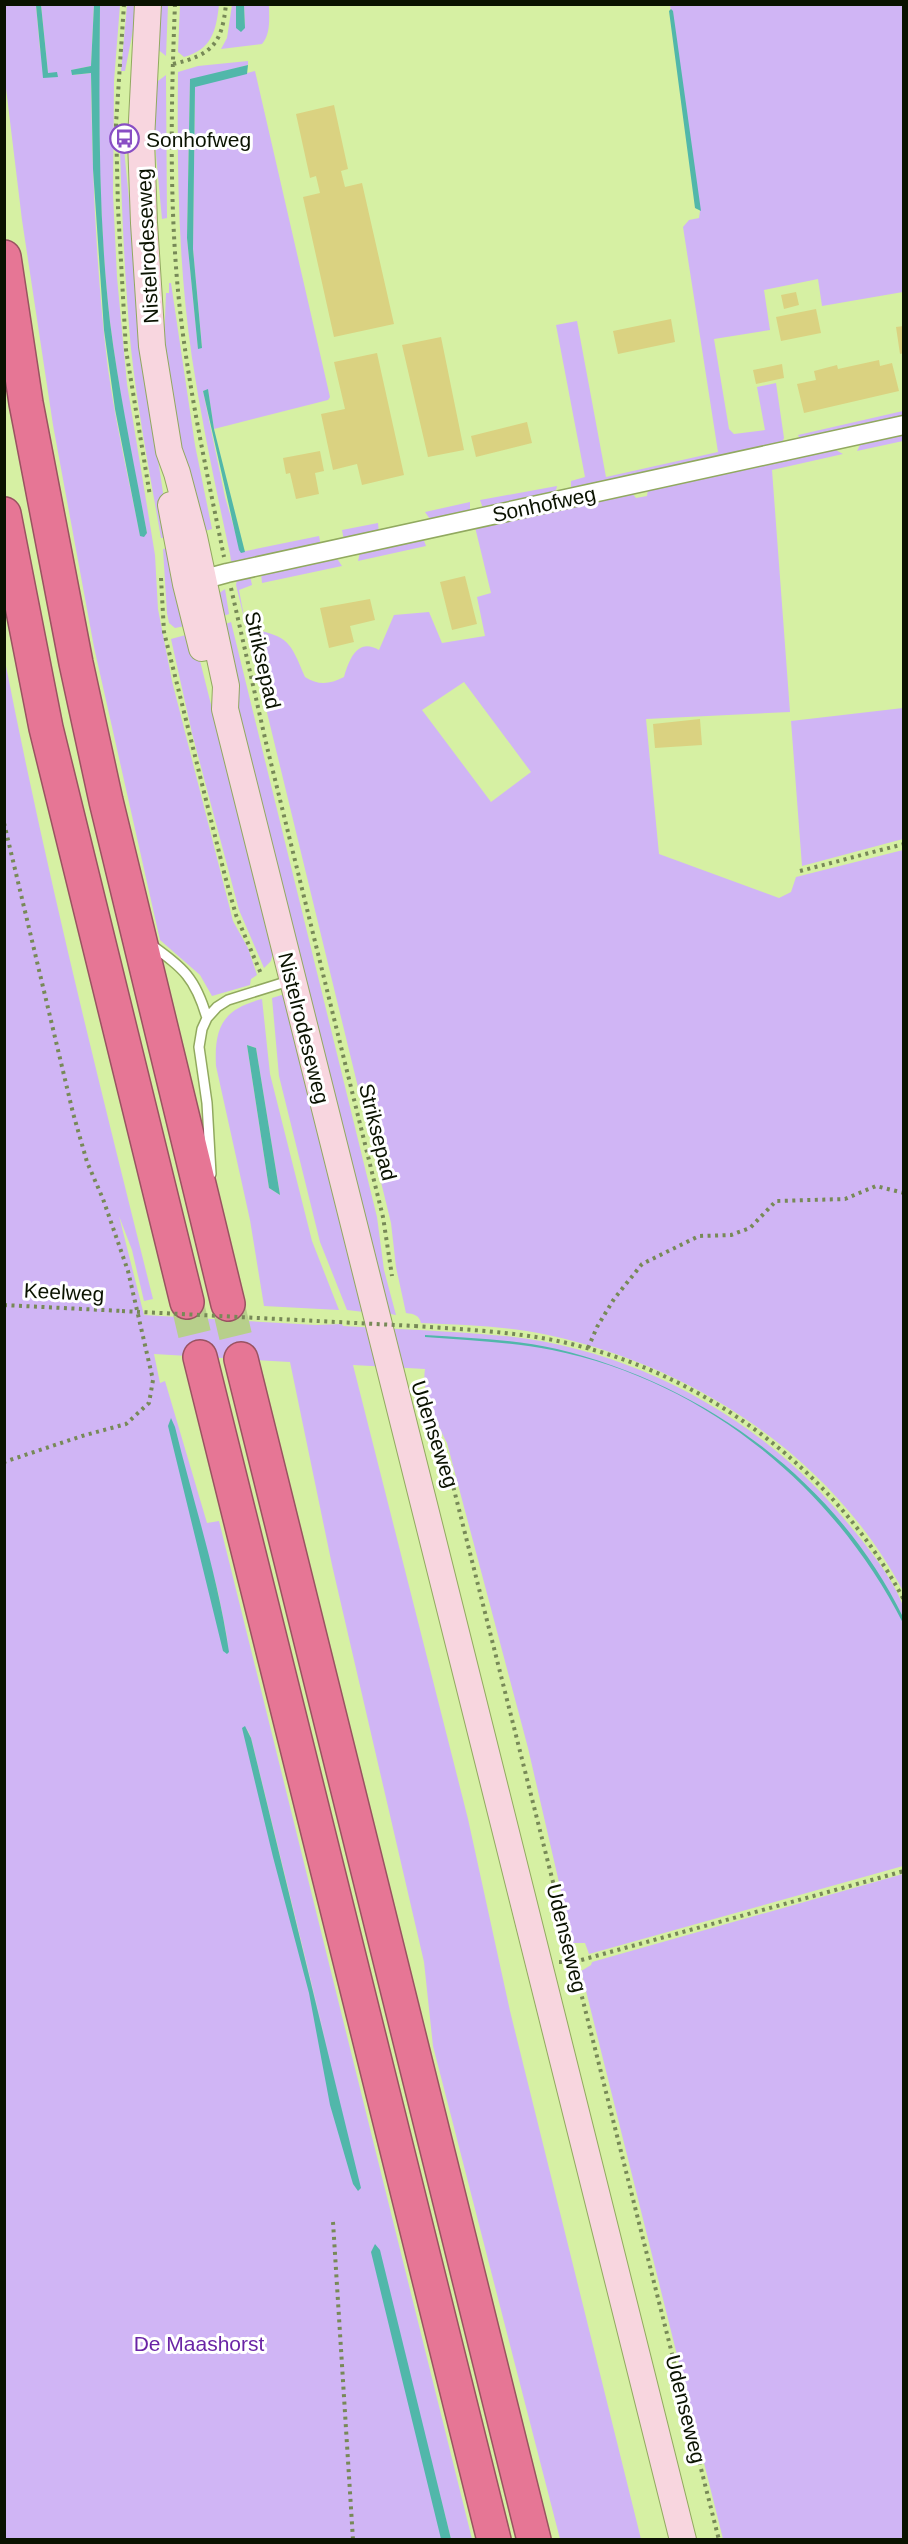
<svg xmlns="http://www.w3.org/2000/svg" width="908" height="2544" viewBox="0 0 908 2544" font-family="Helvetica,sans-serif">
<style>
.green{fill:#d0b5f5;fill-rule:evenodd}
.water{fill:#51b7aa}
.building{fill:#dad281}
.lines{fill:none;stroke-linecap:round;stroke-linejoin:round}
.highway-tunnel{stroke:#b7cf8b;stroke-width:33;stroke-dasharray:33 16;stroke-linecap:butt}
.lane-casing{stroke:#91a95f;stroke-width:12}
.street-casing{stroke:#91a95f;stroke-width:21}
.secondary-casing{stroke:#91a95f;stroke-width:28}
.highway-casing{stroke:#995361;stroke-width:36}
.path{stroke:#778957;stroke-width:4;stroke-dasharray:3 4.5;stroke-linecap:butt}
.lane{stroke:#fff;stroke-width:9}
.street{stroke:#fff;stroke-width:18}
.secondary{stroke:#f8d6df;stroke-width:26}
.highway{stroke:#e67695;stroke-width:33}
.path-bridge{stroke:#778957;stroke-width:4;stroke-dasharray:3 4.5;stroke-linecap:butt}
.labels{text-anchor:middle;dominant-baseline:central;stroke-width:6;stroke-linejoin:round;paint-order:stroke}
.poi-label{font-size:21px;fill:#0a1200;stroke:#fff;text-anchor:start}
.street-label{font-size:21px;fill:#0a1200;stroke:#fff}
.park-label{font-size:21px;fill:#6a24a5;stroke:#fff}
</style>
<rect width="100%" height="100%" fill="#d6f0a3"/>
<!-- green -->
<path class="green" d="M4,5H36L40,49L48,73L41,5H94L91,66L72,70L73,75L91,73C92,171 96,271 108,369C116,425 129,480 140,535L147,533C133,463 119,393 110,322C98,217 98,111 100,5H120L114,81L113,194L117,277L127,384L155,555L158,609L172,681L233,921L248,948L257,975L251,979L250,985L212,996L200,975L160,940L94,647L53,425L22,220L5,80Z
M127,5H138L125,71H121Z
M160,5H168L166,56L156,48Z
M180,5H219C216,31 212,49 184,57L178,52Z
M232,5H236V28H245L244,5H269C269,18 271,34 262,44L221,49L227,38Z
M670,5H903V292L822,306L818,279L764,290L770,330L714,339L729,429L734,434L765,430L757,387L776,383L784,438L781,445L571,492V481L585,477L556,325L577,321L606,477L718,452L683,227L689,220L699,218L700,211Z
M248,61V65L190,80L187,238L198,348H202L193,249L195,86L255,71L330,397L328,400L214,429L208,390L203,391L225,497L241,552L319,536L321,546L236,564L231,561L230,554C216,489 202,424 192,358C178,263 177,167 178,72L198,66Z
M166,75L167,218L162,219L153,123L154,84Z
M120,149H124L149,401L170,538H161C150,475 138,412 131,349C125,282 122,216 120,149Z
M169,283H171L195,445L212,529L198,533L176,437L164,344L166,293H169Z
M903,411V418L801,441L798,435Z
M903,433V441L857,451L861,443Z
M834,449L843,454L772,470L790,712L646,719L659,854L779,898L791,892L796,877L903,850V1591C833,1458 694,1366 548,1335C507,1326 463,1325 421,1323C419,1315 414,1314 406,1313L396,1267L391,1223L236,585L237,579L250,576L252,585L239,590L246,627C288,637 289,638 305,677C319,686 330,684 344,677C349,660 357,637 379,650L394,615L429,612L442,643L485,636L477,597L491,593L475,527L632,493L636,498L647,496L648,489ZM464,682L531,772L491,802L422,710Z
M557,486L555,495L484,511L480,500Z
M470,502V514L432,522L425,512Z
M378,523L379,534L344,541L342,530Z
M423,538L426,546L358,561L360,552Z
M171,547L190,625L175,628L169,623L167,613L163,549Z
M336,557L342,566L262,583L261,573Z
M225,589L229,614L218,618V594Z
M231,622L377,1217L384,1270L396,1315L385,1313L253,776L220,626Z
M193,633L273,951L271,961L264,968L239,910L192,733L171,639Z
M5,661C47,876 100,1087 153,1299L144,1301L132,1250L119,1216L144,1315L316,1325L342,1324L343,1326C397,1329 451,1331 505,1336C630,1349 752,1413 835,1508C857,1534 892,1574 903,1606C907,1619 903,1656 903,1671C903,1736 903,1801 903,1866L589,1954L585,1943H573L528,1748L447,1443C437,1422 421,1394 425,1369L353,1365L468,1819L510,2011L641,2539H560L433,2046L424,1962L332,1565L290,1362L154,1354L160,1383L165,1381L207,1523L219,1521L472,2539H451L377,2247L449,2539H5ZM172,1420L218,1592L228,1643ZM247,1728L251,1738L331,2062Z
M903,708V839L802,866L791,721Z
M285,994L364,1312L347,1310L320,1242L279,1076L272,998Z
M262,999L270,1074L312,1241L339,1310L264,1306L250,1220L216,1066C214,1027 223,1009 262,999ZM247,1045L256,1048L280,1195L269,1188Z
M903,1874V2539H723L581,1971L591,1965L592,1962Z"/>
<!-- water -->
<path class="water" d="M36,5H41L48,73L57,72L58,77L43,78Z
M94,5H100C99,111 98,217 110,322C119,393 134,463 147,533L144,537L140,536L115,409L104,330L93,169L91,73L72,75L71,70L91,66Z
M236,5H244L245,28L241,32L236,28Z
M671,9L673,11L701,211L695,208L669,11Z
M248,65L247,74L195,87L193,249L202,348L198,349L187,238L190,79Z
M208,389L214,429L245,552L241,553L239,550L203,391Z
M247,1045L256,1048L280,1195L269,1188Z
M425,1335C469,1338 514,1339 557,1349C703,1384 836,1480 903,1617V1623C834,1487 704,1380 552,1350C510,1342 467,1340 425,1337Z
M171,1418L175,1427C193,1501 218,1576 229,1652L227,1654L223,1651L168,1426Z
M245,1726L251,1738L361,2188L358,2191L353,2184L330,2105L309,1993L273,1857L242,1728Z
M375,2244L380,2250L451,2539H441L371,2252Z"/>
<!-- building -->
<path class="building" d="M334,105L348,169L341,171L345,187L362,183L394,324L334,337L303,197L320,193L316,176L310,178L296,114Z
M796,292L799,305L784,309L781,295Z
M816,309L821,333L781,341L776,317Z
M671,319L675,342L618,354L613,331Z
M904,326V353L900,354L896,327Z
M441,337L464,450L428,457L402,345Z
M377,353L404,475L362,485L357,464L333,470L321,414L345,409L334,362Z
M879,360L880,366L892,363L899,391L804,413L797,384L816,380L814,371L837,365L838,369Z
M782,364L784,378L756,384L753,370Z
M527,422L532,443L476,457L471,436Z
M320,451L324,471L315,473L319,494L296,499L290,473L286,474L283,458Z
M465,576L477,624L452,630L440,582Z
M370,599L375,620L350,626L354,642L329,648L320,608Z
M700,719L702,745L655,748L653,724Z"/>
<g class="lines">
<!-- highway-tunnel -->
<path class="highway-tunnel" d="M187,1302L200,1357
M228,1304L241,1359"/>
<defs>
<path id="lane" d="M150,944C184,969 195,977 207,1018
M211,1174L207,1103L199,1047L202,1029L207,1018L217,1007L228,1000L292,980"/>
<path id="street" d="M194,582L227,573L904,425"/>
<path id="secondary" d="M148,4L141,140L144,223L152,346L169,451L177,473L194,537L226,686L225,709L683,2540
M171,505L186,584L202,648"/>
<path id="highway" d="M4,257L26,403L76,663L106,801L228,1304
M4,514L46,728L187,1302
M200,1357L494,2540
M241,1359L534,2540"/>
</defs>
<!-- lane casing -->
<use href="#lane" class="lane-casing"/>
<!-- street casing -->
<use href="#street" class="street-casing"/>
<!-- secondary casing -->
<use href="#secondary" class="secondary-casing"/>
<!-- highway casing -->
<use href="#highway" class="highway-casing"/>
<!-- path -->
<path class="path" d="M124,4L116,124L118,208L126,350L150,496
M175,4C171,103 169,203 179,301C188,387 207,473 224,557
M173,64C212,55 222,44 226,4
M161,578L164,632L225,876L236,915L262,976
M231,588L267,747L383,1217L392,1276
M4,823L73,1113L87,1162L103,1199L128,1271L153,1380L149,1403L126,1424L82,1436L4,1462
M800,871L904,844
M4,1305L122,1311
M415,1326C472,1330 528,1332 583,1347C717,1382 839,1477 904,1600
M588,1348L597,1327L614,1299L642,1264L699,1236L731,1235L750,1228L776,1201L845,1199L876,1186L904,1193
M423,1403L444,1450L719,2540
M559,1962H574L904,1871
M333,2222L353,2540"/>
<!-- lane -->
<use href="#lane" class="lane"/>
<!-- street -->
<use href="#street" class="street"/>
<!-- secondary -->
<use href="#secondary" class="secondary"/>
<!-- highway -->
<use href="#highway" class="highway"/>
<!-- path-bridge -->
<path class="path-bridge" d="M122,1311L415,1326"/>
</g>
<!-- icons -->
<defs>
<symbol id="bus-ring" viewBox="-11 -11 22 22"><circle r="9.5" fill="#fff" stroke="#884ec4" stroke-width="1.5"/><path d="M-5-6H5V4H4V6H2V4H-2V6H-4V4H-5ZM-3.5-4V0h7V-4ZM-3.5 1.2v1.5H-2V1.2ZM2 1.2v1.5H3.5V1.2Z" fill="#884ec4"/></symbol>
</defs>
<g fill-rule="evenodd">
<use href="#bus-ring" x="108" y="122" width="33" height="33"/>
</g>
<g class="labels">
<!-- poi labels -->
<g class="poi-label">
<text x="146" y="139">Sonhofweg</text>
</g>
<!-- street labels -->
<g class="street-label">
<text transform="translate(147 246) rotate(-93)">Nistelrodeseweg</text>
<text transform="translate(544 504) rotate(-12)">Sonhofweg</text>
<text transform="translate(263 660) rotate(77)">Striksepad</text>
<text transform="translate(304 1028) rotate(76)">Nistelrodeseweg</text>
<text transform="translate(378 1132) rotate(76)">Striksepad</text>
<text transform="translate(64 1292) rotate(3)">Keelweg</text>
<text transform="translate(435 1434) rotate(72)">Udenseweg</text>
<text transform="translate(567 1938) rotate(76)">Udenseweg</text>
<text transform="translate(686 2409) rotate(76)">Udenseweg</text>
</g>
<!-- park labels -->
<g class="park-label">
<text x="199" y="2343">De Maashorst</text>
</g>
</g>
<!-- border -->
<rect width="908" height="2544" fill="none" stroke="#0a1200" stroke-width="12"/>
</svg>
